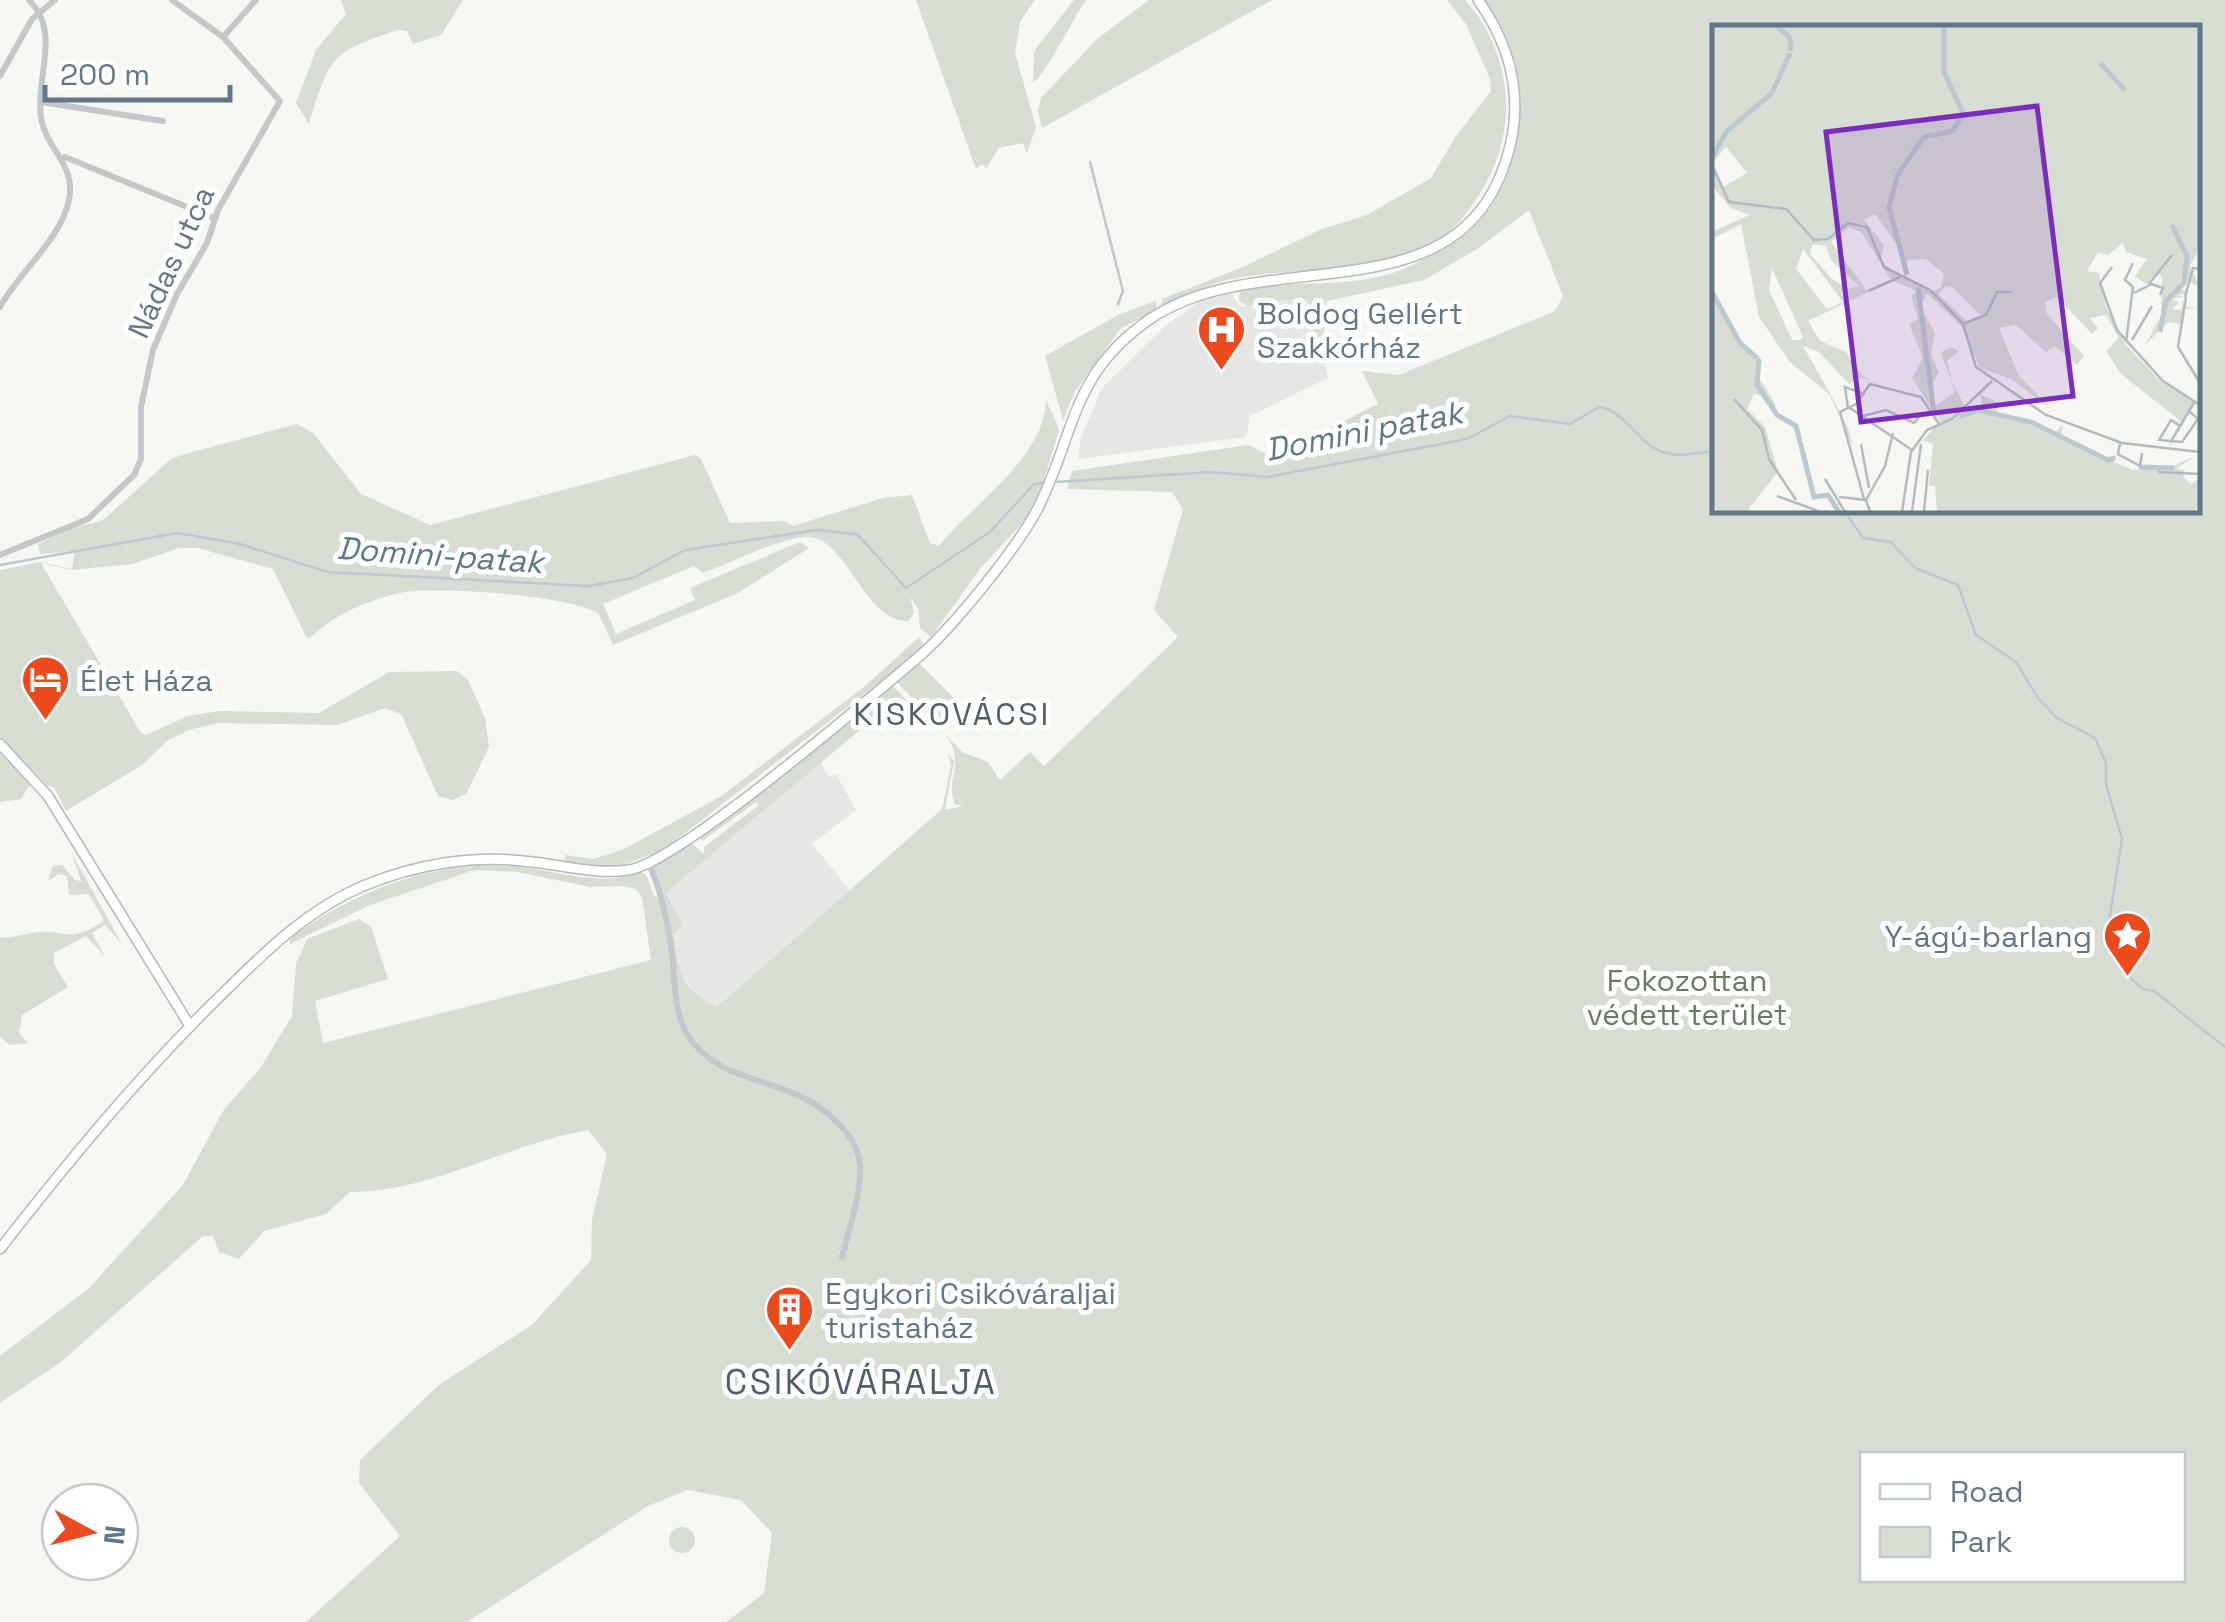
<svg xmlns="http://www.w3.org/2000/svg" width="2225" height="1622" viewBox="0 0 2225 1622" font-family="'Space Grotesk',sans-serif">
<style>
.built{fill:#e6e7e5}
.green{fill:#d7ddd3;fill-rule:evenodd}
.lines{fill:none;stroke-linecap:round;stroke-linejoin:round}
.stream{stroke:#bcc8cd;stroke-width:2.5}
.secondary-casing{stroke:#b3b9bd;stroke-width:12}
.minor{stroke:#c3c7ca;stroke-width:6}
.secondary{stroke:#fff;stroke-width:9}
.labels{text-anchor:middle;dominant-baseline:central;stroke-width:10;stroke-linejoin:round;paint-order:stroke}
.street-label{font-size:30px;fill:#637685;stroke:#fff}
.poi-label{font-size:30px;fill:#637685;stroke:#fff;text-anchor:start}
.park-label{font-size:30px;fill:#687b62;stroke:#fff}
.water-label{font-size:32px;font-style:italic;fill:#5f7882;stroke:#fff}
.neighbourhood-label{font-size:32px;letter-spacing:2.5px;fill:#515f69;stroke:#fff}
.quarter-label{font-size:35px;letter-spacing:2.5px;fill:#515f69;stroke:#fff}
.inset-river{fill:none;stroke:#bcc8cd;stroke-width:5}
.inset-road{fill:none;stroke:#b2bbc0;stroke-width:2.5}
.view{fill:#7b2cbf;fill-opacity:0.15;stroke:#7b2cbf;stroke-width:5}
.inset-edge{fill:none;stroke:#637685;stroke-width:5}
</style>
<rect width="100%" height="100%" fill="#f6f6f2"/>
<!-- built -->
<path class="built" d="M1230,290L1240,307L1309,298L1328,378L1250,416L1246,437L1078,459L1081,438L1102,388L1165,326L1207,296Z
M821,762L829,777L836,774L856,810L812,844L850,890L717,1008L700,1000L674,962L666,893Z"/>
<!-- green -->
<path class="green" d="M341,0H463L441,35L413,44L407,31L398,30C330,53 330,55 309,124L296,103L316,50L346,14Z
M916,0H1035L1020,22L1015,53L1036,127L1027,153L1023,143L999,148L986,168L982,164L976,169Z
M1074,0H1086C1072,20 1048,71 1033,83L1034,51Z
M1149,0H1272L1042,128L1038,111L1041,98L1097,39Z
M1447,0H1465C1498,36 1513,88 1503,136C1498,164 1485,188 1468,211C1416,281 1325,265 1248,276C1217,280 1189,293 1161,306L1162,299L1243,267L1322,229L1367,215L1431,178L1456,136L1491,91L1490,79L1466,24Z
M1474,0H2225V1622H726L764,1593L772,1533L741,1500L687,1490L648,1506L467,1622H306L400,1536L359,1483L360,1460L440,1384L532,1325L591,1260L592,1220L607,1154L588,1130C507,1144 431,1192 350,1192L326,1214L264,1231L239,1259L219,1252L213,1236H203L61,1362L0,1403V1356L88,1289L183,1185L223,1111L261,1067L292,1016L296,964L307,939L359,919L371,927L388,979L315,1001L323,1043L651,960L642,897L636,889L622,886L591,887L517,872L475,870L370,905L290,944V938C354,892 431,860 513,866C556,870 599,888 641,872L646,874L654,896L660,897L651,869L654,865L691,843L704,854V847L759,805L756,802L702,841L699,835L893,686L926,720L925,727L899,697L666,893L682,924L674,934C675,967 685,993 717,1007L942,809L951,765L948,754L954,761L945,810L963,806L955,804C944,779 967,766 946,735L962,752L988,762L1000,780L1030,752L1044,766L1178,637L1154,610L1183,509L1172,492L1067,489L1072,471L1248,445L1266,454L1284,451L1378,404L1362,371L1399,375L1555,311L1563,296L1529,210L1477,249L1424,280L1327,301L1324,335L1316,338L1309,303L1303,298L1248,306L1239,301L1240,287C1290,281 1345,288 1393,273C1506,235 1553,93 1474,0ZM1715,28H2198V510H1715ZM1862,1454H2182V1580H1862Z
M1156,301L1157,311L1121,328L1075,391L1063,420L1045,356L1120,314Z
M1046,399L1059,430L1039,496L1026,519L980,569L931,637L920,628L918,609L910,597L914,613L908,621C862,621 847,534 805,537C777,539 731,563 703,573L694,566L603,604L616,634L695,600L690,588L800,542L809,548L738,593L613,645L598,613C567,595 437,586 400,593C367,600 334,615 310,638L306,636L273,569L198,548H179L132,564L72,570L41,563L141,733L146,735L188,716L220,711L319,713L389,672L457,671L468,680L485,718L489,747L466,794L452,800L438,796L401,714L385,708L337,725L218,723L192,729L168,740L142,765L66,811L54,787L48,786L0,737V570L40,562L72,569L75,551L40,554L38,544L75,527L102,521L171,459L185,454L297,424L313,433L361,494L430,525L695,455L701,459L730,523L784,521L793,526L883,498L912,495L930,543L939,546C972,504 1045,459 1046,399Z
M919,637L923,643L921,650L663,850L618,867L567,864L565,855L594,859L624,849L720,797L864,687Z
M918,662L954,698L951,702L960,711L942,730L897,682Z
M0,750L32,782L21,799L0,802Z
M72,854L122,944L105,925L92,933L105,956L86,936L54,953V964L68,987L22,1015L19,1033L28,1043L10,1045L0,1037V937C14,938 20,935 32,933C66,927 65,946 104,921L89,894L69,895L67,876L59,874L48,881L53,866L62,865L75,880L81,881Z
M669 1540a13 13 0 1 1 26 0a13 13 0 1 1-26 0Z"/>
<g class="lines">
<!-- stream -->
<path class="stream" d="M1090,162L1123,291L1118,304
M1055,482L1212,472L1267,477L1467,439L1510,416L1570,424L1599,407C1627,411 1637,445 1666,453C1683,458 1698,451 1715,452
M1844,510L1863,538L1891,542L1915,568L1958,585L1976,635L2016,662L2038,698L2057,718L2095,738L2106,763V784L2122,839L2108,928L2111,944L2123,971L2143,989L2154,991L2225,1047
M0,565L177,533L240,544L327,572L589,586L633,578L685,550L816,530L857,534L906,588L990,532L1033,485L1045,482"/>
<defs>
<path id="secondary" d="M0,744L48,796L190,1026
M0,1249C67,1163 134,1082 211,1005C258,959 302,912 363,886C416,864 475,854 532,862C563,865 597,875 629,870C680,861 865,702 915,660C950,631 1015,551 1037,510C1076,434 1069,375 1150,319C1268,239 1469,326 1511,142C1522,90 1508,42 1478,0"/>
</defs>
<!-- secondary casing -->
<use href="#secondary" class="secondary-casing"/>
<!-- minor -->
<path class="minor" d="M223,37L256,0
M0,76L32,19L55,0
M41,102L163,121
M65,157L214,218
M0,307C19,272 58,242 68,204C79,166 46,150 41,118C35,76 62,33 29,0
M0,555L88,519L134,475L141,459V407L153,350L177,294L207,243L218,210L280,101L223,37L172,0
M649,864C662,893 667,920 672,952C675,978 673,1011 687,1034C723,1093 797,1070 846,1132C854,1142 860,1153 860,1167C861,1196 849,1228 842,1257"/>
<!-- secondary -->
<use href="#secondary" class="secondary"/>
</g>
<!-- icons -->
<defs>
<symbol id="hospital-pin" viewBox="-11 -11 22 30"><path d="M0 17L-7.5 6A9.5 9.5 0 1 1 7.5 6Z" fill="#ec491c" stroke="#fff"/><path d="M-5-5h3v3.5h4V-5h3V5h-3V1.5h-4V5h-3Z" fill="#fff"/></symbol>
<symbol id="hotel-pin" viewBox="-11 -11 22 30"><path d="M0 17L-7.5 6A9.5 9.5 0 1 1 7.5 6Z" fill="#ec491c" stroke="#fff"/><path d="M-6-4.5h1.5V1H6V5H4.5V3h-9V5H-6ZM-4 0a1.8 1.8 0 1 1 3.6 0ZM.5 0V-2.5h3Q6-2.5 6 0Z" fill="#fff"/></symbol>
<symbol id="sight-pin" viewBox="-11 -11 22 30"><path d="M0 17L-7.5 6A9.5 9.5 0 1 1 7.5 6Z" fill="#ec491c" stroke="#fff"/><path d="M0-6L1.8-2.2L6-1.7L2.9 1.2L3.7 5.4L0 3.3L-3.7 5.4L-2.9 1.2L-6-1.7L-1.8-2.2Z" fill="#fff"/></symbol>
<symbol id="building-pin" viewBox="-11 -11 22 30"><path d="M0 17L-7.5 6A9.5 9.5 0 1 1 7.5 6Z" fill="#ec491c" stroke="#fff"/><path d="M-4-6H4V6H1V3H-1V6H-4ZM-2.5-4.3h1.7v1.8h-1.7ZM.8-4.3h1.7v1.8H.8ZM-2.5-1h1.7V.8h-1.7ZM.8-1h1.7V.8H.8Z" fill="#fff"/></symbol>
</defs>
<g fill-rule="evenodd">
<use href="#hospital-pin" x="1194" y="302" width="55" height="75"/>
<use href="#hotel-pin" x="18" y="652" width="55" height="75"/>
<use href="#sight-pin" x="2100" y="908" width="55" height="75"/>
<use href="#building-pin" x="762" y="1282" width="55" height="75"/>
</g>
<g class="labels">
<!-- street labels -->
<g class="street-label">
<text transform="translate(171 262) rotate(-65)">Nádas utca</text>
</g>
<!-- poi labels -->
<g class="poi-label">
<text x="1257" y="313">Boldog Gellért<tspan x="1257" dy="34">Szakkórház</tspan></text>
<text x="80" y="680">Élet Háza</text>
<text x="2092" y="936" text-anchor="end">Y-ágú-barlang</text>
<text x="825" y="1293">Egykori Csikóváraljai<tspan x="825" dy="34">turistaház</tspan></text>
</g>
<!-- park labels -->
<g class="park-label">
<text x="1687" y="980">Fokozottan<tspan x="1687" dy="34">védett terület</tspan></text>
</g>
<!-- water labels -->
<g class="water-label">
<text transform="translate(1364 431) rotate(-11)">Domini patak</text>
<text transform="translate(440 555) rotate(4)">Domini-patak</text>
</g>
<!-- neighbourhood labels -->
<g class="neighbourhood-label">
<text x="952" y="714">KISKOVÁCSI</text>
</g>
<!-- quarter labels -->
<g class="quarter-label">
<text x="861" y="1382">CSIKÓVÁRALJA</text>
</g>
</g>
<!-- overview -->
<g transform="translate(1712 25)">
<rect width="488" height="488" fill="#f6f6f2"/>
<path d="M0,0H487L488,223L478,241L487,261L473,256L470,265L476,266L466,271H473L459,274L467,277L460,284L469,285L472,273V282L487,283L472,284L470,299L456,297L433,320L449,291L450,252L445,247L435,260L423,251L435,234L414,227L411,218L396,230L386,227L375,246L387,248L394,282L414,320L448,356L482,376L469,396L409,349L394,326L407,313L394,290L378,293L386,303L380,309L345,272L333,277L335,289L372,331L365,340L343,321L334,327L304,300L287,303L307,351L340,385L301,355L268,343L250,302L215,268L208,283L223,307L219,330L227,347L217,363L222,382L243,367L229,327L239,322L247,326L235,336L240,357L256,387L271,383L268,369L285,377L286,390L319,396L341,410L351,399L349,413L398,434L405,430L402,437L421,445L464,440L483,431L464,444L473,445L471,452L479,459L487,454V487H225L223,461H217L221,419L211,415L228,397L200,353L211,333L197,299L206,294L199,271L205,266L179,255L150,208L137,202L119,217L156,267L96,296L108,316L134,327L150,351L160,355L145,352L137,359L107,327L91,321L121,374L137,405L141,423L118,370L78,337L47,292L29,199L0,214V207L38,190L19,183L0,161ZM14,122L35,148L11,162L1,137ZM163,189L187,223L193,250L196,235L214,234L232,249L229,262L220,267L168,237L172,220L152,195ZM101,219L114,221L119,235L147,261L136,264L120,254L98,229ZM91,224L131,277L115,284L84,244ZM60,243L91,312L88,315H80L57,265ZM234,261L240,262L268,290L255,296L226,269ZM0,263L28,315L48,332L45,354L50,357L63,379L64,387L84,399L100,454L99,463L84,404L64,391L56,372L42,369L35,384L53,402L66,447L34,487H0Z" fill="#d7ddd3" fill-rule="evenodd"/>
<path class="inset-river" d="M64,0L78,13L79,26M388,38L413,65M0,132L15,106L60,68L78,28M195,250L177,182L186,149L212,112L241,106L251,88L232,47V0M206,263L222,387M0,267L28,318L45,333M448,307L454,276L472,258L475,231L460,200M47,334L45,360L65,390L84,401L102,472L116,470L127,487M248,392L266,385L319,397L396,435L403,433M427,442L462,443"/>
<path class="inset-road" d="M0,140L17,177L74,184L102,215L116,214L136,198L155,202L172,242L218,265L251,299L264,342L334,390L410,418L488,427M400,242L388,258L405,305L451,356L488,380M437,259L460,230M156,266L188,252M422,268L440,259L451,263L448,270M473,272L481,243L488,244M474,272L466,322L488,358M251,299L274,290L285,267H300M420,315L440,281M414,317L421,262L413,255L421,238M22,374L50,405L57,434L84,475M136,383L133,362L150,368M138,383L200,425M151,391L174,385L202,398L207,392M468,401L459,395L447,415L470,417L486,394L477,386M408,418L406,429L428,441L430,428M458,418L483,376M149,419L157,463M446,447L488,449M113,454L133,487M65,471L109,487M127,472L154,475L158,487M152,474L128,387L144,379L158,359L209,372L227,399M154,475L173,441L181,408M190,487L199,427L215,405L240,394L280,356M200,487L209,419M212,487L216,445"/>
<path class="view" d="M325,81L361,371L149,397L114,107Z"/>
<rect width="488" height="488" class="inset-edge"/>
</g>
<!-- legend -->
<rect x="1860" y="1452" width="325" height="130" fill="#ffffff" stroke="#c1c8ce" stroke-width="2.5"/>
<rect x="1880" y="1484" width="50" height="15" fill="#ffffff" stroke="#c1c8ce" stroke-width="2.5"/>
<text x="1950" y="1502" font-size="30" fill="#637685">Road</text>
<rect x="1880" y="1527" width="50" height="30" fill="#d7ddd3" stroke="#c1c8ce" stroke-width="2.5"/>
<text x="1950" y="1552" font-size="30" fill="#637685">Park</text>
<!-- north arrow -->
<g transform="translate(90 1532) rotate(97)"><circle r="48" fill="#ffffff" stroke="#c1c8ce" stroke-width="2.5"/>
<path d="M0-8L18 38L0 25L-18 38Z" fill="#ec491c"/>
<text y="-15" font-size="28" font-weight="bold" text-anchor="middle" fill="#637685">N</text>
</g>
<!-- scale -->
<path d="M45 85v15h185v-15" fill="none" stroke="#637685" stroke-width="5"/>
<text x="60" y="85" font-size="30" fill="#637685" stroke="#ffffff" stroke-width="8" paint-order="stroke">200 m</text>
</svg>
